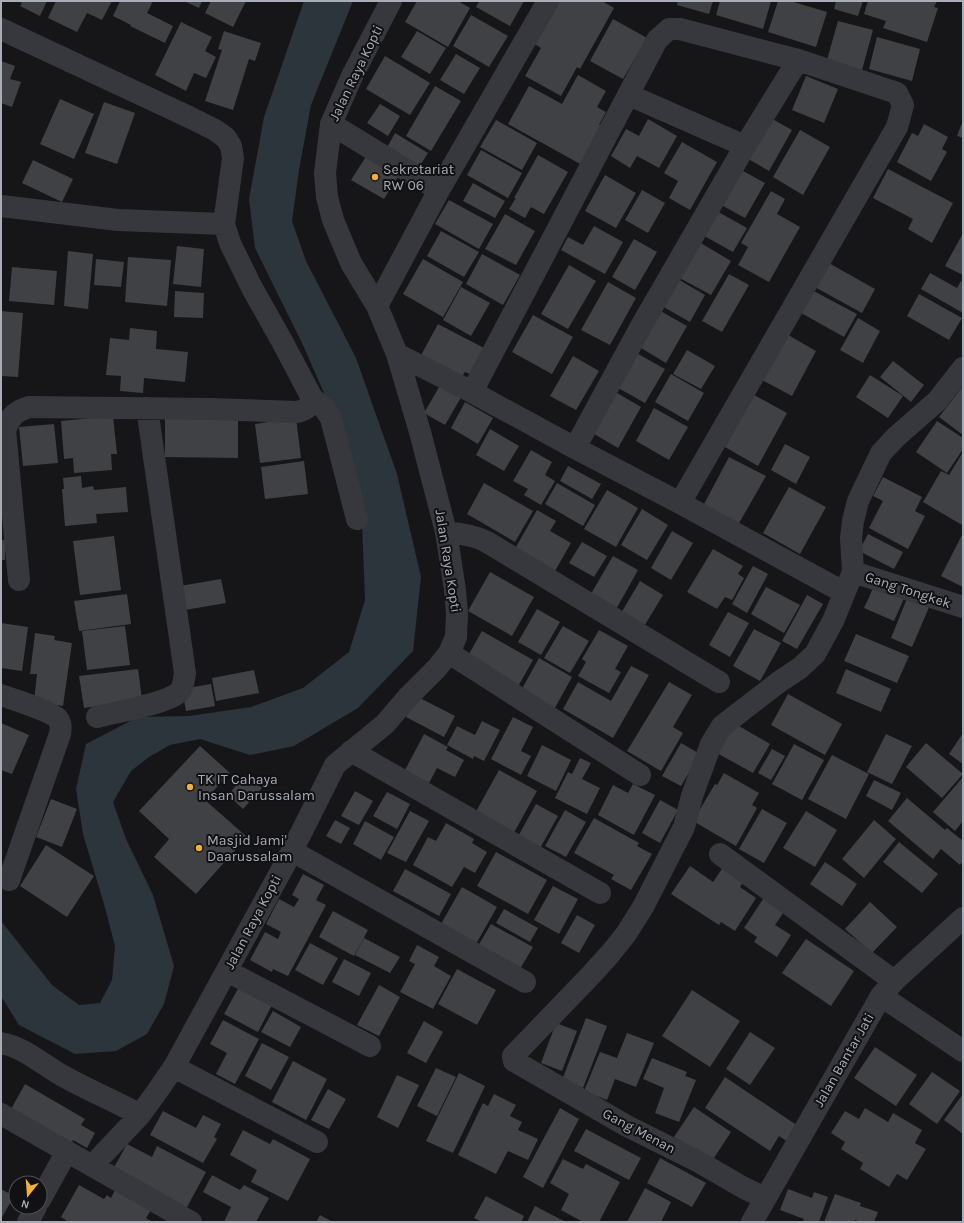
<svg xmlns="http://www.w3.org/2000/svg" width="964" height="1223" viewBox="0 0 964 1223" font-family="Karla,sans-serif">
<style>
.water{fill:#2c353c}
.building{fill:#404145}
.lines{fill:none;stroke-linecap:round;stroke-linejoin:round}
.minor{stroke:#37383d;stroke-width:22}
.tertiary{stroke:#37383d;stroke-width:22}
.poi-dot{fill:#f2b134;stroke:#111113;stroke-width:1.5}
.labels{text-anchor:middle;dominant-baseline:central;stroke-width:4;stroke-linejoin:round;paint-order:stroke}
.street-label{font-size:14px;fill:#a8adb8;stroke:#111113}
.poi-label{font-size:14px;fill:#a8adb8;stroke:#111113;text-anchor:start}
</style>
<rect width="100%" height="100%" fill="#161618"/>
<!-- water -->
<path class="water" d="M304,1H353L311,105L299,170L292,221L306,261L356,358L397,474L421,577L413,651L358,708L294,746L250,755L200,739L170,745L149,757L131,771L113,802L126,839L153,895L174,966L164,1004L147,1034L116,1051L75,1054L19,1025L1,996V921L52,985L79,1005L100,1003L112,980L115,946L104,904L83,834L76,789L86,744L138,717L189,716L251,707L303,688L349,652L365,600L362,522L339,427L302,343L255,248L249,199L264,117Z"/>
<!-- building -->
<path class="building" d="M18,1H47L40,16L20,6L22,3Z
M56,1H112L102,20L87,13L77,32L48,18Z
M120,1H153L147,13L173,26L165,43L130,26L131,25L113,16Z
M184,1H202L199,8Z
M211,1H246L233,27L205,13Z
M417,1H458L470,8L448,47L405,22Z
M477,1H524L510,26L476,7L479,2Z
M552,1H602L614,8L580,69L577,67L561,96L525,76L541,48L530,41Z
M678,1H713L709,14L677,5Z
M720,1H771L763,29L716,15Z
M778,1H790L827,12L816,47L768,32Z
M836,1H863L858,16L834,9Z
M868,1H937L934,7L938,8L927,42L883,28L886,21L864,14Z
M471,15L508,36L489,67L453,46Z
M613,19L647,38L623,79L590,61Z
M838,21L873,30L862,70L827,60Z
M181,22L212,37L205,51L216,57L206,78L194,73L186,91L155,75Z
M224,31L261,43L255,61L249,59L233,110L205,101L222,50L218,49Z
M417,31L446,48L430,74L401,57Z
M877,37L920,49L912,81L869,69Z
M456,54L480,68L464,94L440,80Z
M385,56L430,83L410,115L366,89Z
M1,61L15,66L10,79L21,82L12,107L1,103Z
M578,75L606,91L597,107L606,112L599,125L603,127L582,165L508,124L529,86L562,104Z
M806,76L838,89L824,123L792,110Z
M435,86L461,101L431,151L406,136Z
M60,99L94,114L74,159L40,144Z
M104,102L135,113L117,164L85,153Z
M380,104L400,116L388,136L367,123Z
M767,116L792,130L769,171L743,156Z
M648,119L677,136L659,168L637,156L630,168L611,156L626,129L639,136Z
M496,120L537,143L522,170L480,147Z
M963,120V138L957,136Z
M924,124L948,137L942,149L947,152L931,181L897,162L912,133L918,136Z
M800,130L830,147L803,195L773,177Z
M395,133L428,153L416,172L384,153Z
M682,142L717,162L690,210L669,198L678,181L664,173Z
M481,150L522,173L508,198L467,175Z
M367,155L399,175L384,199L351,180Z
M538,155L568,172L544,214L531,207L525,218L509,209L516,198H514Z
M33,160L73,179L62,202L22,183Z
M734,166L765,183L745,218L714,201Z
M888,169L953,203L932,243L908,229L913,219L873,198Z
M605,175L636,193L616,228L585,211Z
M473,183L505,201L495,218L463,201Z
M642,190L665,203L648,233L625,220Z
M771,191L785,199L777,214L800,227L769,282L738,265L748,247L741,243Z
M449,200L493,224L479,249L435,224Z
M713,209L747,228L733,252L699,233Z
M505,214L535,231L516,265L485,249Z
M594,226L623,242L605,274L561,250L568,237L583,245Z
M441,231L479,252L464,277L427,256Z
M963,233V275L945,266Z
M634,239L657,252L635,290L612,277Z
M694,239L731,261L711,295L674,275Z
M177,246L204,249L201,287L173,284Z
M68,251L93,254L88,309L64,306Z
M482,254L520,275L503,305L466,284Z
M128,257L171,260L167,306L125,302Z
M96,259L124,262L121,287L94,285Z
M423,259L463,282L443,317L403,294Z
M827,262L875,289L862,313L813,286Z
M569,265L596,281L568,329L541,314Z
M12,267L57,271L54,305L9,301Z
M930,273L957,288L961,281L963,282V313L921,289Z
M729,274L749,285L722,332L702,321Z
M676,278L705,295L690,322L660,305Z
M608,282L636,298L610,345L581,330Z
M461,287L490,303L471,336L443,320Z
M806,287L857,314L844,337L794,309Z
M175,291L204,293L203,318L174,317Z
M919,294L962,318L949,340L907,316Z
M657,309L687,326L666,363L636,345Z
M1,311L23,313L18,377L1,376Z
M533,315L573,337L552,374L512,352Z
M858,318L880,331L863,363L840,350Z
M438,324L484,348L470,374L465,372L460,380L420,357Z
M130,328L157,331L156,349L188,352L185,382L144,378L143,393L120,391L121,376L106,375L110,338L129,340Z
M783,332L816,351L792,396L758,378Z
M631,350L665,369L645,403L611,384Z
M687,350L715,366L701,389L673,374Z
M573,356L599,371L576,410L550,396Z
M893,361L924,385L911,402L880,377Z
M671,374L704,393L688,421L655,402Z
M870,375L903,396L888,418L856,397Z
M442,382L463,394L445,425L424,413Z
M963,386V435L939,417Z
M612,390L641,407L618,448L589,431Z
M754,395L787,413L758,466L725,447Z
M465,402L493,418L478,444L451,428Z
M654,408L688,427L669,460L636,441Z
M113,416L117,454H111L112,470L74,473L73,458L64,459L61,421Z
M296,418L301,458L260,463L255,424Z
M165,419H238V458L165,457Z
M937,421L963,438V449L947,473L916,452Z
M54,424L58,463L23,466L19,427Z
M490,429L519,446L504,471L476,455Z
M785,444L810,457L796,484L771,470Z
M531,450L552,462L545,475L555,481L541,505L524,495L528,489L513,481Z
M963,452V524L962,525L923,502L941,471L949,475Z
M729,457L766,476L738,525L703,506Z
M304,461L308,494L265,499L261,467Z
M568,466L601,484L592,499L560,481Z
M81,476L82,488L93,486L94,490L126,487L128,512L96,514L97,523L65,526L62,489H64L63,478Z
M883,477L922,497L915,511L925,516L908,549L869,528L883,501L873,496Z
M484,483L533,511L515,542L467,514Z
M557,483L595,505L583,526L545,504Z
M789,487L826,507L800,554L763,533Z
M607,490L638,508L616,547L584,529Z
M642,509L668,525L647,560L621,545Z
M537,510L556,521L550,531L571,543L551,578L512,554Z
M672,531L693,543L671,580L651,568Z
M963,533V587L941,576Z
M868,534L903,552L894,569L859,551Z
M114,536L121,590L80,595L73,541Z
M1,540H5V560H1Z
M582,542L607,556L594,577L569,563Z
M713,549L743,566L738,574L744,578L732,600L725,597L717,609L687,592Z
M613,556L638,570L614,613L588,599Z
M753,566L768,574L747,613L732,604Z
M490,572L534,597L512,636L468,611Z
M221,579L226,603L179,611L174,587Z
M640,581L663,595L643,628L620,615Z
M875,584L905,596L894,621L864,608Z
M766,587L800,605L784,633L751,614Z
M127,594L131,624L79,631L74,601Z
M807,595L823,604L797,649L782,641Z
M908,596L930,605L912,647L891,638Z
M537,609L560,622L541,655L518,642Z
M728,612L749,623L730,657L709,645Z
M1,623L28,627L22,671L1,668Z
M125,626L130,665L87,670L82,631Z
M563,626L589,641L570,673L544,658Z
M754,629L781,643L760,681L733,666Z
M599,630L628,646L615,669L621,672L609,693L578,676L586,662L582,659Z
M482,631L533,660L516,690L465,661Z
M35,633L55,636L54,640L72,643L63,706L34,702L37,674H30Z
M856,634L909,656L897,683L844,661Z
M539,658L572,677L551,715L518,696Z
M631,666L649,675L613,738L563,709L578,682L611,701Z
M138,669L142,699L84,708L79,676Z
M846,669L891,689L881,712L836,693Z
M254,670L259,693L216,701L212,678Z
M669,682L692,695L673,727L683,733L661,771L627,751Z
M211,684L215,706L186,711L182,689Z
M788,694L842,724L825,755L771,725Z
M416,696L455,716L444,737L406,717Z
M513,717L533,727L521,751L531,756L521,775L491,759Z
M482,721L500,730L484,761L474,756L473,759L447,745L457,726L475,735Z
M732,722L770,744L753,773L715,752Z
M1,723L29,735L12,774L1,770Z
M963,733V764L949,754Z
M424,734L448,747L446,750L464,760L455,777L437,768L429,783L405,770Z
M886,734L912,746L892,784L867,772Z
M681,743L700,754L681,786L662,776Z
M926,743L963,774L942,798L906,767Z
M794,744L824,760L802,800L772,784Z
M542,745L571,760L556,791L527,776Z
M200,746L230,773L205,800L247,837L196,894L154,857L169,839L139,811Z
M772,749L785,756L771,780L758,773Z
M832,755L869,774L846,819L808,799Z
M580,758L591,763L582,779L600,788L587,814L555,798L568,772L572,774Z
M499,770L537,791L511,838L473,817Z
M724,773L759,793L752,805L757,808L736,846L693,821L715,784L717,785Z
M245,775L262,788L243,809L228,795Z
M963,777V821L955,831L933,812Z
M874,780L901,793L892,810L866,796Z
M633,784L655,795L634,835L598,815L613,785L628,793Z
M355,791L373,801L359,825L341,816Z
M387,792L410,804L397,829L373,816Z
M907,798L945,830L947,828L963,841V861L960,865L941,849L933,859L888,821Z
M51,799L77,809L62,847L36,837Z
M660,800L678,810L660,843L642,833Z
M536,804L558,816L538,852L516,840Z
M762,809L787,823L764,863L739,849Z
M565,810L586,822L566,857L545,846Z
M410,811L429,821L406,862L387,853Z
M806,811L837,830L815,867L783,848Z
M594,818L639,843L637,846L652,854L631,890L611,879L614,875L574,853Z
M335,820L350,828L341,844L326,836Z
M874,820L896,839L864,878L842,859Z
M365,821L394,837L381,860L353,844Z
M446,823L474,839L472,843L487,852L475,873L464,867L452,887L413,865L428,837L436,841Z
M899,842L938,874L922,893L883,862Z
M46,845L94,876L67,917L20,886Z
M496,852L547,880L528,914L477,886Z
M825,862L857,884L842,906L810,884Z
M690,866L713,882L724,866L745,880L740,887L756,898L735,931L721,922L719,925L671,894Z
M405,869L451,894L439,916L393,891Z
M303,874L324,885L316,900L326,905L288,976L273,969L272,972L250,960L265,932L278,939L281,932L266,924L279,899L294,907L299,899L292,895Z
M553,886L578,899L559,934L534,920Z
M462,887L497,907L476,944L441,924Z
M765,896L786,909L775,925L791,935L777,957L754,942L757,937L744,928Z
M870,902L897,927L872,953L845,929Z
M504,909L538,928L530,942L496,923Z
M333,911L368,930L354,956L319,937Z
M577,915L595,925L579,953L561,943Z
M491,924L533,947L517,974L475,951Z
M364,938L400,957L390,973L355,955Z
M806,939L854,971L831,1006L782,973Z
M310,943L338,958L323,985L295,970Z
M417,945L439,957L434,966L451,976L433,1009L400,992L415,964L409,961Z
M344,959L371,973L359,996L332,982Z
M457,969L496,990L477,1025L438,1004Z
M379,985L400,997L379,1036L357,1025Z
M239,987L272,1005L258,1032L224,1014Z
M692,990L740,1021L710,1067L662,1036Z
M273,1011L301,1027L290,1047L261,1032Z
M586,1018L607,1026L583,1088L562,1080Z
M223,1020L259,1039L235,1084L216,1074L227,1053L210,1044Z
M424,1021L443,1032L426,1063L407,1053Z
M556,1023L577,1031L562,1071L541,1063Z
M750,1032L775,1048L750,1085L726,1069Z
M627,1033L654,1043L636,1087L615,1079L607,1100L584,1091L600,1052L617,1058Z
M262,1043L289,1057L271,1090L245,1076Z
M875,1047L917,1075L896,1106L854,1078Z
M652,1058L687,1072L685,1076L696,1080L679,1122L655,1113L664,1088L643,1079Z
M293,1061L327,1079L306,1120L272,1102Z
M436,1068L456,1077L437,1116L417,1106Z
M932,1072L960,1091L937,1124L909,1104Z
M459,1073L485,1086L453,1153L426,1141Z
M397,1075L419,1085L398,1128L377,1117Z
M725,1077L801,1128L791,1144L779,1136L770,1151L705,1108Z
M25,1084L85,1119L81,1125L95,1133L87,1148L73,1140L71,1143L11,1109Z
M328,1089L346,1099L329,1129L311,1120Z
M494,1094L516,1105L510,1116L522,1122L518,1130L538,1139L528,1160L508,1151L496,1174L458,1155L483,1103L488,1106Z
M963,1094V1134L944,1120Z
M694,1107L731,1132L712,1161L674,1137Z
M560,1108L579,1119L543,1188L523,1177Z
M865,1108L888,1122L893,1113L922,1130L915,1143L926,1149L907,1180L897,1174L889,1187L860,1169L863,1163L841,1149L845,1142L831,1133L845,1111L859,1119Z
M163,1111L196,1128L203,1115L221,1124L214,1137L217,1139L203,1163L150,1135Z
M586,1129L641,1158L629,1180L574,1151Z
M243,1130L270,1144L273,1139L310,1159L288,1201L251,1182L257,1170L230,1155Z
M127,1144L152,1157L157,1146L206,1172L186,1209L111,1173Z
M660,1158L706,1183L692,1207L647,1183Z
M563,1159L583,1169L586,1164L620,1182L599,1222H583L561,1210L569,1194L550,1183Z
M212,1175L240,1190L244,1185L269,1198L256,1222H224L231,1207L203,1192Z
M79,1185L104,1199L107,1195L111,1198L117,1186L153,1207L146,1218L153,1222H69L61,1217Z
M645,1188L671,1202L661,1222H627Z
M1,1189L14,1196L1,1219Z
M788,1189L812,1198L814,1192L828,1197L819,1222H803L804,1219L780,1210Z
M835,1194L861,1203L860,1206L878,1212L874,1222H861L855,1220L854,1222H824Z
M486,1196L524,1216L521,1222H482L474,1218Z
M535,1206L566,1222H527Z
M320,1215L333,1222H316Z"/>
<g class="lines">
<!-- minor -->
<path class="minor" d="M1,29L189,117L215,130L226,138L231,146L233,158L224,224L230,243L252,288L283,343L312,398C310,407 306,410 297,412L211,409L29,407C14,412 11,416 5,430L19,580
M629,95L745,146
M331,124L439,190
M1,206L118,220L224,224
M377,306L439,190L548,1
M397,354L472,392L575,448L680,503L834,587
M472,392L657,40L669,29H680L798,60L897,93L903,105L897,127L680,503
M312,398L324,408L331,418L357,519
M575,448L640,328L745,146L798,60
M446,532C461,534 474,535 487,542L719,682
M853,572L963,607
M449,653L640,775
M1,695C12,699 51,711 58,719C61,723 61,729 60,734L9,880
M97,717C116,712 165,704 178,693C183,689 184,680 185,673L147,408
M351,751L600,893
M292,851L525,982
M720,854L894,981
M227,971L370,1046
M881,996L963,1051
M1,1043C24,1047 43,1065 63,1076C88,1090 115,1101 140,1115L156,1093L174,1067L292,851L335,765L385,724L409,696L437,668L449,653L456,637L457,614L455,590L446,532L420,432L397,354L377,306L351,263L333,220L327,197L325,173L331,124L353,74L391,1
M174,1067L317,1142
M1,1114L191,1222
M92,1166L140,1115
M765,1198L744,1188L699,1162L627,1126L514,1061L513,1056L591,975L610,954L626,934L643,907L684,827L692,796L711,744L722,726L779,682L800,668L815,654L833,621L853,572L851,538L853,521L858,501L881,453L896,437L937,401L963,368
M40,1200L67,1151
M28,1222L36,1207"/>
<!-- tertiary -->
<path class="tertiary" d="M752,1222L881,996L894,981L963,918"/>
</g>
<!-- markers -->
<g class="poi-dot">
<circle cx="375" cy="177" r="4"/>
<circle cx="190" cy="787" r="4"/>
<circle cx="199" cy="848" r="4"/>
</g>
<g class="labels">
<!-- street labels -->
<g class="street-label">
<text transform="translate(356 73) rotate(-64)">Jalan Raya Kopti</text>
<text transform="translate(448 561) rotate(81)">Jalan Raya Kopti</text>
<text transform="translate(908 590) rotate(18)">Gang Tongkek</text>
<text transform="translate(253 922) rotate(-62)">Jalan Raya Kopti</text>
<text transform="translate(844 1060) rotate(-60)">Jalan Bantar Jati</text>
<text transform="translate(639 1131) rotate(28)">Gang Menan</text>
</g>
<!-- poi labels -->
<g class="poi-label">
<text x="383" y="169">Sekretariat<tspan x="383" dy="16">RW 06</tspan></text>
<text x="198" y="779">TK IT Cahaya<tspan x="198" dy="16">Insan Darussalam</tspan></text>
<text x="207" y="840">Masjid Jami'<tspan x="207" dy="16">Daarussalam</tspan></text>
</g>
</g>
<!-- border -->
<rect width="964" height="1223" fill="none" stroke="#a8adb8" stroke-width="4"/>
<!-- north arrow -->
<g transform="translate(28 1195) rotate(197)"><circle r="19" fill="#111113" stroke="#4d4f55"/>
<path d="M0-3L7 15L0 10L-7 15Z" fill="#f2b134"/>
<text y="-6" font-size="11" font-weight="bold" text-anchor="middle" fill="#a8adb8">N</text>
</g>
</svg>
